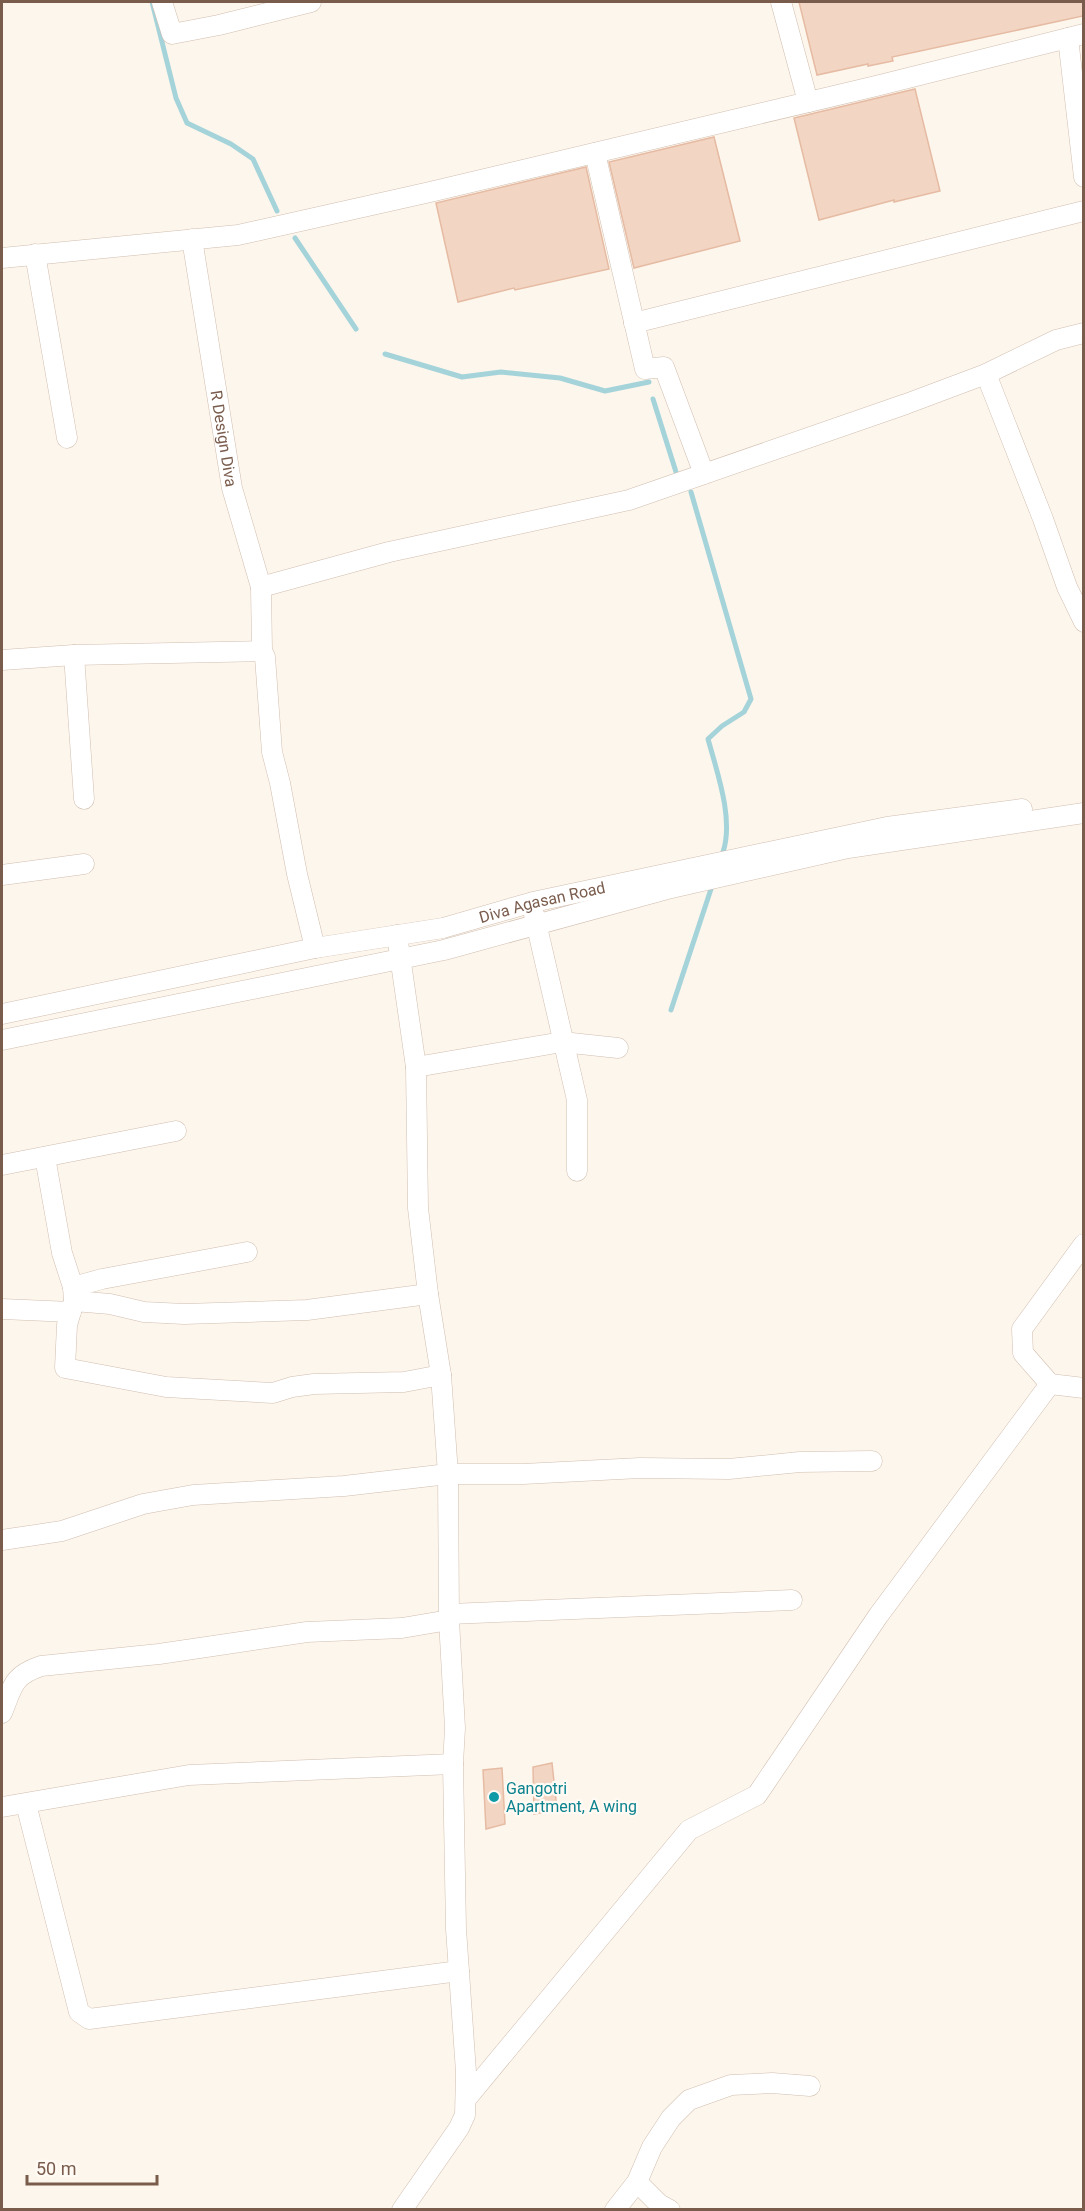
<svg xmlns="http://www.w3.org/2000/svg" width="1085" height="2211" viewBox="0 0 1085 2211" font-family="Roboto,sans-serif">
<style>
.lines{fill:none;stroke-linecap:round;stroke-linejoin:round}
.stream{stroke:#a5d3da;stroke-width:5}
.building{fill:#f3d5c3;stroke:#e6bba3;stroke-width:1.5}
.minor-casing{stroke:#d1beb0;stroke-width:21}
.minor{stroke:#fff;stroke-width:20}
.culture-dot{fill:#0f9aa8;stroke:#fffaf3;stroke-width:2}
.labels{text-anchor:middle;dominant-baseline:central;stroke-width:4.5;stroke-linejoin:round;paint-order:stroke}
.street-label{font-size:16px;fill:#7a5c4d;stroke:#fffaf3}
.culture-label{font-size:16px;fill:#0d838f;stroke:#fffaf3;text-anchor:start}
</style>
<rect width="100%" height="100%" fill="#fdf6ec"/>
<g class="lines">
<!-- stream -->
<path class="stream" d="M152,2L176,98L187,123L231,144L253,159L277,211
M295,238L356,329
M385,354L462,377L501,372L560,378L605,391L649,382
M653,399L676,472
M691,492L751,699L744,712L722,726L708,739C717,772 734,819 723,852
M671,1010L712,886"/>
</g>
<!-- building -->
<path class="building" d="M799,2H1083V16L892,57L893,61L868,66V64L817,75Z
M915,89L940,191L894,202V200L819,220L794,118Z
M714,137L740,241L634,268L609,162Z
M586,167L609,269L515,290L514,288L458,302L436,203Z
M552,1763L557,1810L534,1814L533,1767Z
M502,1768L505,1824L486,1829L483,1770Z"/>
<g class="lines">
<defs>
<g id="minor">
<path d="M162,2L172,34L219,25L311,2"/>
<path d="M781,2L808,102"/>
<path d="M1068,38L1084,177"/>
<path d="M595,153L645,369L664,367L704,474"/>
<path id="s1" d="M192,239L232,488L261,587L389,552L629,500L906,404L986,374L1056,340L1084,333"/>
<path d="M35,254L67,438"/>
<path d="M2,258L238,235L430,192L876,86L1084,34"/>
<path d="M634,323L1084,211"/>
<path d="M986,374L1043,519L1067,587L1084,622"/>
<path d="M261,587L262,651L265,657L272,752L280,783L297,874L315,948"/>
<path d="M74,655L84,799"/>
<path d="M2,660L74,655L262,651"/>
<path d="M2,875L84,864"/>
<path d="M534,914L577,1100V1171"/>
<path d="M397,935L416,1067L418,1208L428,1294L441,1375L448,1474L449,1620L455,1728L453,1764L456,1929L466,2072L465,2115L459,2128L402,2210"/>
<path id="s2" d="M2,1014L315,948L443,928L533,902L887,827L1022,809"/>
<path d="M2,1040L444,950L667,889L848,848L1084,813"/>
<path d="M416,1067L562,1042L618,1048"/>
<path d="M45,1157L62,1253L73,1287L74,1301L67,1325L65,1368L166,1387L273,1393L292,1387L314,1384L404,1382L441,1375"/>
<path d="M2,1165L176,1131"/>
<path d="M73,1287L102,1279L247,1252"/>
<path d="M74,1301L110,1304L144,1312L184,1314L307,1310L428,1294"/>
<path d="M2,1309L71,1312"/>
<path d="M1050,1384L1084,1388"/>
<path d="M2,1540L62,1531L143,1504L193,1495L344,1486L448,1474H523L640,1468L729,1469L800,1462L872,1461"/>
<path d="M450,1614L792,1600"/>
<path d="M2,1713C13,1686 12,1676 41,1666L159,1654L307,1632L402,1628L449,1620"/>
<path d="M26,1804L79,2012L89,2019L459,1971"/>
<path d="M2,1807L189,1775L453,1764"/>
<path d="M466,2099L689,1830L757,1795L878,1616L1050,1384L1023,1353L1022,1329L1084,1244"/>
<path d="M637,2182L659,2204L670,2210"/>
<path d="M615,2210L637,2182L652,2147L671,2118L689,2100L731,2085L772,2083L810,2086"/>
</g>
</defs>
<!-- minor casing -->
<use href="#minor" class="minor-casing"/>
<!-- minor -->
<use href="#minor" class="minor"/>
</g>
<!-- markers -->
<circle class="culture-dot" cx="494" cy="1797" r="6"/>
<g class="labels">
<!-- street labels -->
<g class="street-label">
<text stroke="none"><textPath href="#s1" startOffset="202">R Design Diva</textPath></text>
<text stroke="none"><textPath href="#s2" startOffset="552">Diva Agasan Road</textPath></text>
</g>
<!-- culture labels -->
<g class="culture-label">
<text x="506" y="1788">Gangotri<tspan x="506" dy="18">Apartment, A wing</tspan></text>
</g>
</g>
<!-- border -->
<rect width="1085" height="2211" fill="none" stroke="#7a5c4d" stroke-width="6"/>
<!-- scale -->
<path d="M27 2175v9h130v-9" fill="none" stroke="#7a5c4d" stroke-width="3"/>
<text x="36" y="2175" font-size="18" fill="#7a5c4d" stroke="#fffaf3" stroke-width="4.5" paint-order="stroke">50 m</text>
</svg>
